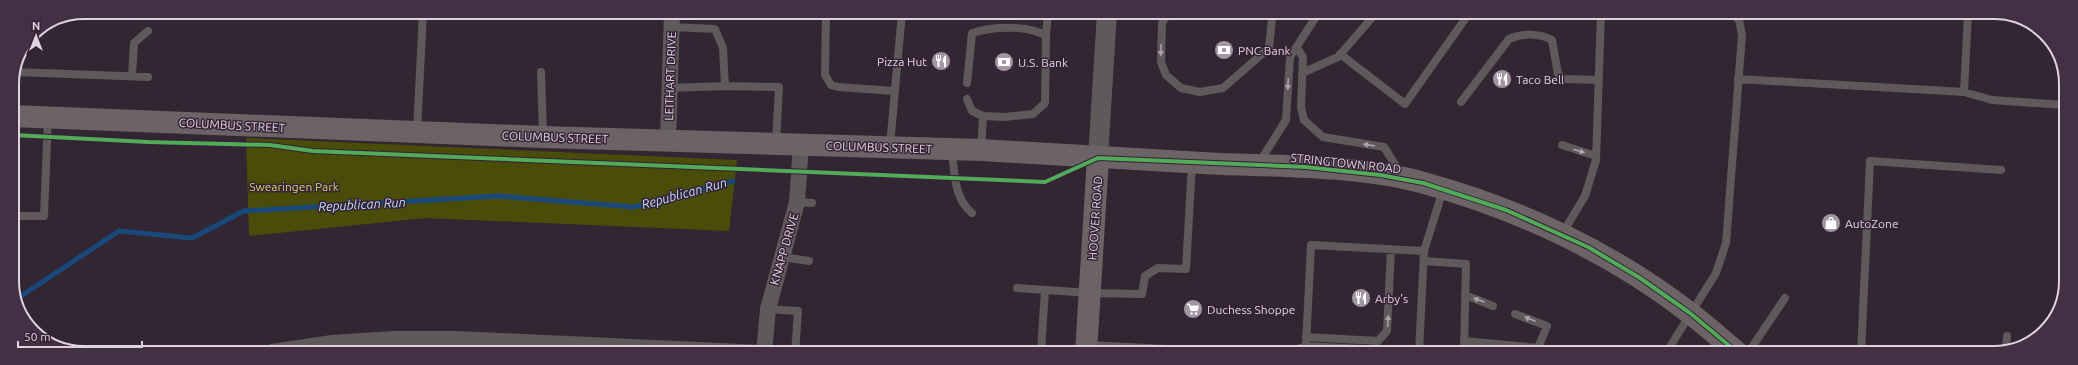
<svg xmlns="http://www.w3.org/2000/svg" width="2078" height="365" viewBox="0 0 2078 365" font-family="Ubuntu,sans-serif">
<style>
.green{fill:#4a4c0a}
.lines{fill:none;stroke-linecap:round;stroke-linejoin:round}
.stream{stroke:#19497a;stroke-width:5}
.service{stroke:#5f595b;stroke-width:8}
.minor{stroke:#5f595b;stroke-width:16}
.tertiary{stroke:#5f595b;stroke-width:20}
.secondary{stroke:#6b6365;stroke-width:22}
.cycleway-casing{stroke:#352236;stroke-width:6}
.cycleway{stroke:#51ab58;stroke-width:4}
.oneway{fill:#aca2ab}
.labels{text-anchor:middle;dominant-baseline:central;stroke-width:3;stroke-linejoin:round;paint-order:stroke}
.poi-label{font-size:12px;fill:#e0d3e0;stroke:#352236;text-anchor:start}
.street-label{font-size:12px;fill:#e0d3e0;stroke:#352236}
.park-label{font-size:12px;fill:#d1d96c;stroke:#352236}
.water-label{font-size:13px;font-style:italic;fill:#c1ddfd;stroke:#352236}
.rim{fill:none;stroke:#e0d3e0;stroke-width:2}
</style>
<rect width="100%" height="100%" fill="#312632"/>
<!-- green -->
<path class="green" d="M246,138L737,160L729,231L425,218L249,236Z"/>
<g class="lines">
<!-- stream -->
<path class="stream" d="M15,300L119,231L192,238L244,211L498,196L633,207L733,181"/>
<!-- service -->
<path class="service" d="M826,12L825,75L831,85L838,87L894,91
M1169,12L1162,23L1161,62L1166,75L1181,88L1200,92L1223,88L1269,48L1272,19
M671,27L715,29L723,48L725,86L779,87L776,143
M1046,36L1048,12
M1297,48L1303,57L1301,107L1304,120L1323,137L1384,147L1401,174
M1340,54L1405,104L1470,12
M15,72L148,77
M541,72L543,135
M1302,73L1338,57L1377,12
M132,76L134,43L148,31
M1738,79L1964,92L1992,100L2065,105
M967,83L972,33C991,27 1029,24 1046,36L1045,103L1033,114L1004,117L983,116L981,150
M669,88L725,86
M1964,92L1968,13
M967,99L972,111L983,116
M1461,102L1509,39C1522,33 1539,33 1552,40L1558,74L1564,79L1599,80
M417,131L423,12
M1562,145L1596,156
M890,146L902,12
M952,150C954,171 954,199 972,213
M1259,163L1286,120L1290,57L1319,12
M797,202L812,203
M13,216H44L48,118
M1562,234L1585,196L1596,160L1601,13
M782,257L809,261
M1424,261L1466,264L1464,353
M1017,288L1090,293L1142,294L1145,276L1158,268L1186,269L1192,163
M1045,290L1041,351L1064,353
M1465,295L1493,306
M768,309L798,311L795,353
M1306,337L1378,341L1387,331L1391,249
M1464,341L1538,348L1547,326L1515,314
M1087,345L1250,353
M2006,348L2007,336
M1419,352L1306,346L1311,245L1424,251
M1286,353L1306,346
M1438,353L1419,352L1424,251L1443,190
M1666,353L1716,273L1726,243L1742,35L1739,20L1731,13H1703
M1748,353L1785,298
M1861,353L1870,161L2001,170"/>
<!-- minor -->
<path class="minor" d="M668,140L672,12
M272,352L332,343L394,339H457L764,353
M764,353L768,309L797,202L801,145"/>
<!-- tertiary -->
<path class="tertiary" d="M1098,158L1107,12"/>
<!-- secondary -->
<path class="secondary" d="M12,116L543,137L981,150C1061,155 1142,160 1223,164C1286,166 1363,166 1424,183C1519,209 1613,253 1691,314C1707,326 1722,340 1738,353
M1086,353L1098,158"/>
<defs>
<path id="cycleway" d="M13,135L148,142L270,145L313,151L1045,182L1098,158L1306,167L1380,175L1423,183L1506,210L1588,247L1640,278L1690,313L1738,353"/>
</defs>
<!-- cycleway casing -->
<use href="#cycleway" class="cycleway-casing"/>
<!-- cycleway -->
<use href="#cycleway" class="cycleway"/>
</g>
<!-- one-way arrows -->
<defs><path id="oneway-solid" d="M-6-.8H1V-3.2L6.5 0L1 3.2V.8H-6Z"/></defs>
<g class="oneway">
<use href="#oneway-solid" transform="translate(1161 50) rotate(92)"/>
<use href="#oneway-solid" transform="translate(1288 84) rotate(93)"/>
<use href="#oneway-solid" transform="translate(1369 145) rotate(-171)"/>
<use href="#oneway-solid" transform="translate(1579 151) rotate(18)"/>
<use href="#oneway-solid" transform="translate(1479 300) rotate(-160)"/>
<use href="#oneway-solid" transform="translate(1530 319) rotate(-159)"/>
<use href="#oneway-solid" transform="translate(1388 321) rotate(-87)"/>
</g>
<!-- icons -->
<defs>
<symbol id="bank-disc" viewBox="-11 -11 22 22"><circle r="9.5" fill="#a396a3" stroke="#352236"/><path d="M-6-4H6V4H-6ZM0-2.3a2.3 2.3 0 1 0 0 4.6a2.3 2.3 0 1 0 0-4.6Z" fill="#fff"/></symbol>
<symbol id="restaurant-disc" viewBox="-11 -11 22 22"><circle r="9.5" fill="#a396a3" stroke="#352236"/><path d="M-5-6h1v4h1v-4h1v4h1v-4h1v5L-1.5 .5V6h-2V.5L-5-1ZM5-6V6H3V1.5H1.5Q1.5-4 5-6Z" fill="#fff"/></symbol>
<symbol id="shop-disc" viewBox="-11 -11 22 22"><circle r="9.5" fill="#a396a3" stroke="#352236"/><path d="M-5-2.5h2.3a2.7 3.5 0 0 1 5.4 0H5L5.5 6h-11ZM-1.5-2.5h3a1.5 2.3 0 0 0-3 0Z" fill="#fff"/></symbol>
<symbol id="supermarket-disc" viewBox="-11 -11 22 22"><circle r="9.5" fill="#a396a3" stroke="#352236"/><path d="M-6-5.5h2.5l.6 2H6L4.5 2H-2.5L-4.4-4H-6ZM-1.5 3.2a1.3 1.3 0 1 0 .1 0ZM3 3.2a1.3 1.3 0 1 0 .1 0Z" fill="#fff"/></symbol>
</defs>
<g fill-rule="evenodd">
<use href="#bank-disc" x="1213" y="39" width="22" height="22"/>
<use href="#restaurant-disc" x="930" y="50" width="22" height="22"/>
<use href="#bank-disc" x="993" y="51" width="22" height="22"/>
<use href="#restaurant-disc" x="1491" y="68" width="22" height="22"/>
<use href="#shop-disc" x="1820" y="212" width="22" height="22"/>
<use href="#restaurant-disc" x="1350" y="287" width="22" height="22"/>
<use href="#supermarket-disc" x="1182" y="298" width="22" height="22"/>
</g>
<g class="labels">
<!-- poi labels -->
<g class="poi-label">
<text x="1238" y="50">PNC Bank</text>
<text x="927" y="61" text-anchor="end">Pizza Hut</text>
<text x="1018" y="62">U.S. Bank</text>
<text x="1516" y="79">Taco Bell</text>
<text x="1845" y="223">AutoZone</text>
<text x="1375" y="298">Arby's</text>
<text x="1207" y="309">Duchess Shoppe</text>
</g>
<!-- street labels -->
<g class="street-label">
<text transform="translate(670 76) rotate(-88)">LEITHART DRIVE</text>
<text transform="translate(232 125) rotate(3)">COLUMBUS STREET</text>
<text transform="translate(555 137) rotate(2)">COLUMBUS STREET</text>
<text transform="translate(879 147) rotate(2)">COLUMBUS STREET</text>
<text transform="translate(1346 163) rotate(6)">STRINGTOWN ROAD</text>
<text transform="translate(1095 218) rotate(-86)">HOOVER ROAD</text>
<text transform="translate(784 249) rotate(-74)">KNAPP DRIVE</text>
</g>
<!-- park labels -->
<g class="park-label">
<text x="294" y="186">Swearingen Park</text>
</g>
<!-- water labels -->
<g class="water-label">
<text transform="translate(684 193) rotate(-15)">Republican Run</text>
<text transform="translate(362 204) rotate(-3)">Republican Run</text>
</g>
</g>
<!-- crop -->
<path d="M0 0H2078V365H0ZM84 19H1994A65 65 0 0 1 2059 84V281A65 65 0 0 1 1994 346H84A65 65 0 0 1 19 281V84A65 65 0 0 1 84 19Z" fill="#433044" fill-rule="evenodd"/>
<path class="rim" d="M84 19H1994A65 65 0 0 1 2059 84V281A65 65 0 0 1 1994 346H84A65 65 0 0 1 19 281V84A65 65 0 0 1 84 19Z"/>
<!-- north arrow -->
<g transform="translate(36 36)" stroke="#352236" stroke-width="3" paint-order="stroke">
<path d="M0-3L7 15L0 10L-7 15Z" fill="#e0d3e0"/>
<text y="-6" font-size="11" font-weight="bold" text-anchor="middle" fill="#e0d3e0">N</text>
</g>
<!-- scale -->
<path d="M18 341v6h124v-6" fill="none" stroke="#e0d3e0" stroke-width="2"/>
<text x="24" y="341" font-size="12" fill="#e0d3e0" stroke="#352236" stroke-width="3" paint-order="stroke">50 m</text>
</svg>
